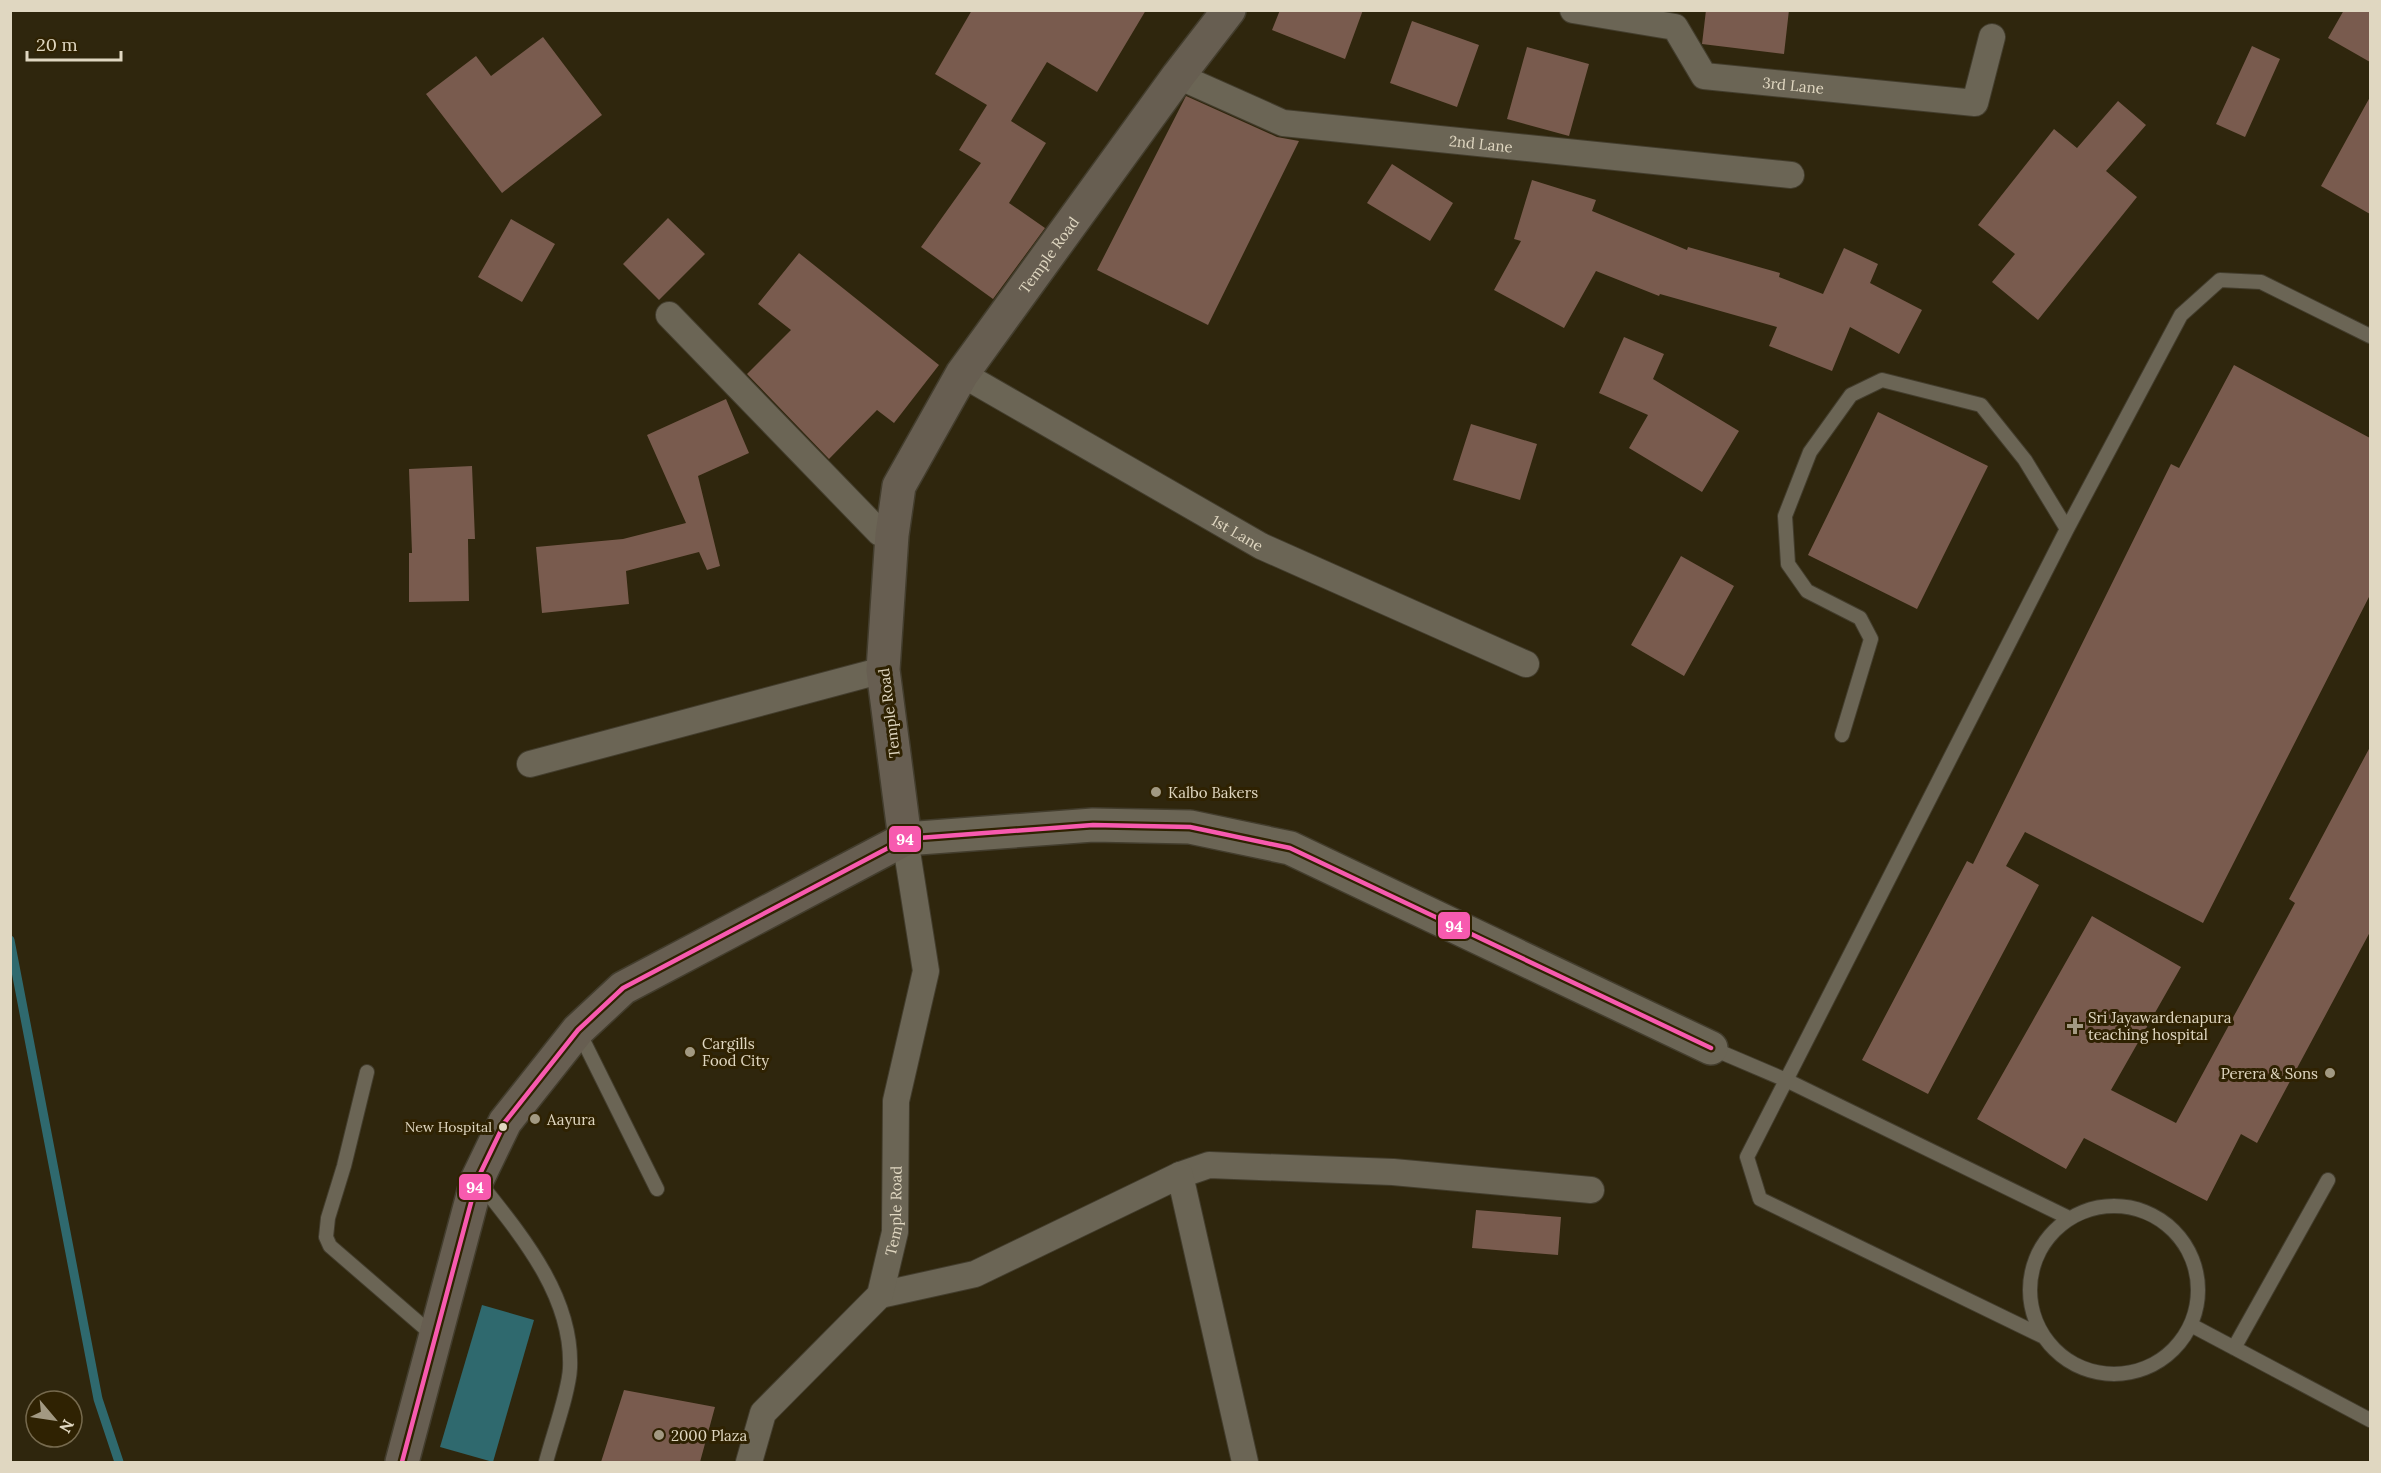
<svg xmlns="http://www.w3.org/2000/svg" width="2381" height="1473" viewBox="0 0 2381 1473" font-family="Lora,serif">
<style>
.water{fill:#2f696e}
.lines{fill:none;stroke-linecap:round;stroke-linejoin:round}
.stream{stroke:#2f696e;stroke-width:9}
.building{fill:#795b4e}
.lane-casing{stroke:#433d2d;stroke-width:16}
.street-casing{stroke:#433d2d;stroke-width:28}
.secondary-casing{stroke:#433d2d;stroke-width:36}
.primary-casing{stroke:#433d2d;stroke-width:36}
.lane{stroke:#6b6555;stroke-width:14}
.street{stroke:#6b6555;stroke-width:26}
.secondary{stroke:#6b6555;stroke-width:33}
.primary{stroke:#675e51;stroke-width:33}
.bus-1-casing{stroke:#2f2202;stroke-width:9}
.bus-1{stroke:#f75aaf;stroke-width:4.5}
.poi-dot{fill:#a29982;stroke:#2f2202;stroke-width:2}
.bus-dot{fill:#e0d7c1;stroke:#2f2202;stroke-width:2}
.labels{text-anchor:middle;dominant-baseline:central;stroke-width:6;stroke-linejoin:round;paint-order:stroke}
.bus-label{font-size:14px;fill:#e0d7c1;stroke:#2f2202;text-anchor:end}
.street-label{font-size:15px;fill:#e0d7c1;stroke:#2f2202}
.poi-label{font-size:15px;fill:#e0d7c1;stroke:#2f2202;text-anchor:start}
.line-badge{stroke:#2f2202;stroke-width:2}
.badge-label{font-size:16px;text-anchor:middle;font-weight:bold;fill:#fff}
</style>
<rect width="100%" height="100%" fill="#2f260d"/>
<!-- water -->
<path class="water" d="M482,1305L534,1320L493,1462L440,1447Z"/>
<g class="lines">
<!-- stream -->
<path class="stream" d="M10,940L98,1399L119,1462"/>
</g>
<!-- building -->
<path class="building" d="M972,10H1146L1097,92L1047,62L1011,121L1046,143L1009,203L1045,228L993,299L921,247L981,163L959,150L987,105L935,74Z
M1280,10H1363L1345,59L1272,30Z
M1706,10H1789L1784,54L1702,44Z
M2344,10H2370V62L2328,38Z
M1412,21L1479,45L1457,107L1390,83Z
M543,37L602,115L502,193L426,94L476,56L491,76Z
M2252,46L2280,59L2245,137L2216,124Z
M1527,47L1589,64L1569,136L1507,119Z
M1186,96L1277,137L1299,141L1208,325L1097,270Z
M2370,97V214L2321,186Z
M2118,101L2146,125L2106,171L2137,197L2038,320L1992,282L2015,254L1978,225L2054,129L2077,148Z
M1392,164L1453,203L1430,241L1367,203Z
M1532,180L1596,200L1592,211L1687,250L1688,247L1780,273L1779,277L1823,294L1844,248L1878,264L1870,283L1922,310L1899,354L1850,327L1832,371L1769,346L1777,327L1660,294L1659,296L1596,271L1564,328L1494,290L1521,241L1514,239Z
M668,218L705,254L659,300L623,264Z
M511,219L555,244L522,302L478,277Z
M799,253L939,365L894,423L877,410L829,459L747,374L791,330L758,304Z
M1624,337L1664,354L1653,379L1739,431L1702,492L1629,448L1648,415L1599,393Z
M2234,365L2370,438V595L2203,923L2025,832L2006,866L2039,885L1928,1094L1862,1060L1967,861L1973,864L2171,464L2179,468Z
M726,399L749,453L698,476L720,566L707,570L699,552L626,571L629,604L542,613L536,547L623,539L686,523L647,435Z
M1878,412L1988,466L1917,609L1808,555Z
M1471,424L1537,444L1520,500L1453,480Z
M472,466L475,539H468L469,601L409,602V553H412L409,469Z
M1681,556L1734,586L1684,676L1631,645Z
M2370,747V932L2257,1143L2241,1134L2207,1201L2084,1138L2066,1169L1977,1119L2092,916L2181,967L2111,1090L2176,1123L2295,903L2289,899Z
M1476,1210L1561,1217L1558,1255L1472,1248Z
M624,1390L715,1407L700,1462H601Z"/>
<g class="lines">
<defs>
<path id="lane" d="M1842,735L1871,639L1860,618L1807,591L1788,564L1785,516L1810,452L1851,395L1882,380L1981,405L2025,460L2067,529
M579,1032L657,1189
M1711,1048L1786,1080L2069,1218
M367,1072L344,1166L328,1218L326,1237L330,1246L434,1336
M479,1182C521,1235 573,1296 570,1368C569,1392 552,1438 546,1462
M2030 1290a84 84 0 1 1 168 0a84 84 0 1 1-168 0Z
M2191,1325L2370,1420
M2044,1337L1760,1199L1747,1157L2067,529L2181,315L2220,280L2261,282L2370,336
M2234,1348L2328,1180"/>
<g id="street">
<path id="s1" d="M1573,10L1675,27L1704,76L1975,103L1992,37"/>
<path id="s2" d="M1178,76L1283,123L1791,175"/>
<path d="M669,315L880,533L892,535"/>
<path id="s3" d="M962,374L1261,546L1526,664"/>
<path d="M530,764L883,670"/>
<path d="M1180,1175L1209,1165L1393,1172L1591,1190"/>
<path d="M880,1295L975,1274L1180,1175L1245,1462"/>
<path id="s4" d="M749,1462L763,1413L880,1295L895,1232L896,1101L926,971L905,839"/>
</g>
<path id="secondary" d="M905,839L1093,825L1190,827L1290,848L1711,1048"/>
<g id="primary">
<path id="s5" d="M402,1462L477,1180L505,1122L578,1030L623,988L905,839L883,670L892,535L899,486L962,374L1178,76L1229,10"/>
</g>
</defs>
<!-- lane casing -->
<use href="#lane" class="lane-casing"/>
<!-- street casing -->
<use href="#street" class="street-casing"/>
<!-- secondary casing -->
<use href="#secondary" class="secondary-casing"/>
<!-- primary casing -->
<use href="#primary" class="primary-casing"/>
<!-- lane -->
<use href="#lane" class="lane"/>
<!-- street -->
<use href="#street" class="street"/>
<!-- secondary -->
<use href="#secondary" class="secondary"/>
<!-- primary -->
<use href="#primary" class="primary"/>
<defs>
<path id="bus-1" d="M402,1462L477,1180L505,1122L578,1030L623,988L905,839L1093,825L1190,827L1290,848L1711,1048"/>
</defs>
<!-- bus-1 casing -->
<use href="#bus-1" class="bus-1-casing"/>
<!-- bus-1 -->
<use href="#bus-1" class="bus-1"/>
</g>
<!-- markers -->
<g class="poi-dot">
<circle cx="1156" cy="792" r="6"/>
<path d="M2072 1017h6v6h6v6h-6v6h-6v-6h-6v-6h6z"/>
<circle cx="690" cy="1052" r="6"/>
<circle cx="2330" cy="1073" r="6"/>
<circle cx="535" cy="1119" r="6"/>
<circle cx="659" cy="1435" r="6"/>
</g>
<circle class="bus-dot" cx="503" cy="1127" r="5"/>
<g class="labels">
<!-- bus labels -->
<g class="bus-label">
<text x="492" y="1127">New Hospital</text>
</g>
<!-- street labels -->
<g class="street-label">
<text stroke="none"><textPath href="#s1" startOffset="250">3rd Lane</textPath></text>
<text stroke="none"><textPath href="#s2" startOffset="314">2nd Lane</textPath></text>
<text stroke="none"><textPath href="#s5" startOffset="1485">Temple Road</textPath></text>
<text stroke="none"><textPath href="#s3" startOffset="318">1st Lane</textPath></text>
<text transform="translate(889 713) rotate(-97)">Temple Road</text>
<text stroke="none"><textPath href="#s4" startOffset="303">Temple Road</textPath></text>
</g>
<!-- poi labels -->
<g class="poi-label">
<text x="1168" y="792">Kalbo Bakers</text>
<text x="2088" y="1017">Sri Jayawardenapura<tspan x="2088" dy="17">teaching hospital</tspan></text>
<text x="702" y="1043">Cargills<tspan x="702" dy="17">Food City</tspan></text>
<text x="2318" y="1073" text-anchor="end">Perera &amp; Sons</text>
<text x="547" y="1119">Aayura</text>
<text x="671" y="1435">2000 Plaza</text>
</g>
</g>
<g class="line-badge">
<rect x="888" y="825" width="34" height="28" rx="6" fill="#f75aaf"/>
<rect x="1437" y="911" width="34" height="29" rx="6" fill="#f75aaf"/>
<rect x="458" y="1173" width="34" height="28" rx="6" fill="#f75aaf"/>
</g>
<g class="badge-label">
<text x="905" y="845">94</text>
<text x="1454" y="932">94</text>
<text x="475" y="1193">94</text>
</g>
<!-- border -->
<rect width="2381" height="1473" fill="none" stroke="#e0d7c1" stroke-width="24"/>
<!-- north arrow -->
<g transform="translate(54 1419) rotate(119)"><circle r="28" fill="#2f2202" stroke="#766a4e" stroke-width="1.5"/>
<path d="M0-4.5L10 22L0 15L-10 22Z" fill="#a29982"/>
<text y="-9" font-size="16" font-weight="bold" text-anchor="middle" fill="#e0d7c1">N</text>
</g>
<!-- scale -->
<path d="M27 51v9h94v-9" fill="none" stroke="#e0d7c1" stroke-width="3"/>
<text x="36" y="51" font-size="18" fill="#e0d7c1" stroke="#2f2202" stroke-width="4.5" paint-order="stroke">20 m</text>
</svg>
